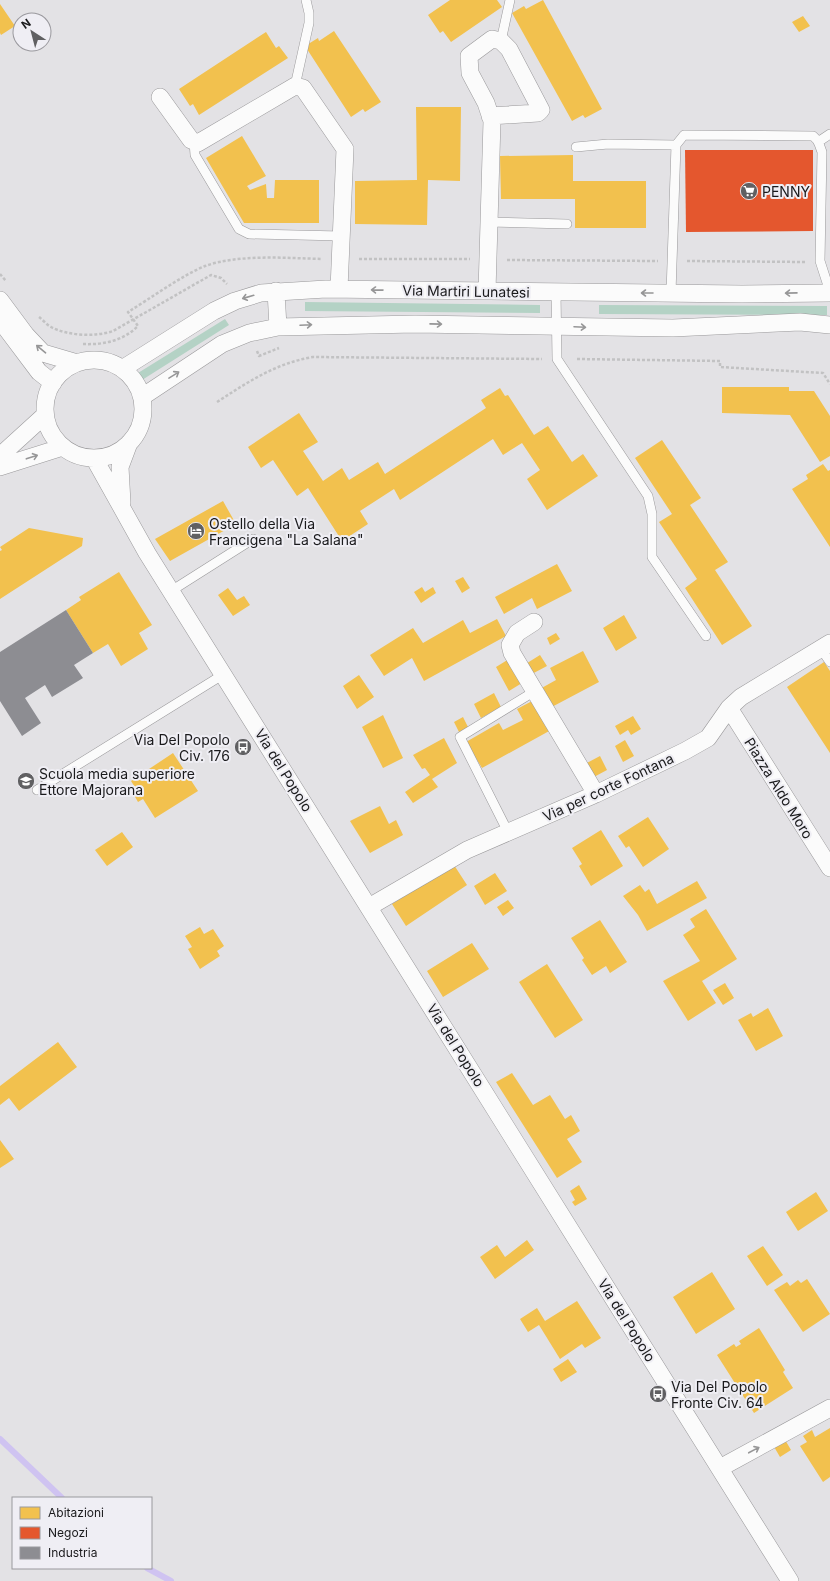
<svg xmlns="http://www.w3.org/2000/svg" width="830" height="1581" viewBox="0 0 830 1581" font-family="Inter,sans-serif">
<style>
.green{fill:#b4d2c5}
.homes{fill:#f2c14e}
.shops{fill:#e4572e}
.industry{fill:#8d8d92}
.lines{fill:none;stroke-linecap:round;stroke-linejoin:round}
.stream{stroke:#cfc3f1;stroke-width:6}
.lane-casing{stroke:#99989a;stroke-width:10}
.street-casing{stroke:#99989a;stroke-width:18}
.path{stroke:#c2c2c3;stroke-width:2.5;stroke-dasharray:3 2;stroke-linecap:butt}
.lane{stroke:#fbfbfb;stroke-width:9}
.street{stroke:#fbfbfb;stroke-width:17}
.oneway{stroke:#969697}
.labels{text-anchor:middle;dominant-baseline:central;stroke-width:4;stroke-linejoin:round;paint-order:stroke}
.poi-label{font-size:14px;fill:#1a1a1c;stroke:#efeef4;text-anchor:start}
.street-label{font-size:14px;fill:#1a1a1c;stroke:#efeef4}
</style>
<rect width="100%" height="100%" fill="#e3e2e5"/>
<!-- green -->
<path class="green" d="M305,302L540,305V313L305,311Z
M599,305L827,306V315L599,314Z
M225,319L229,325L142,380L138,373Z"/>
<!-- homes -->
<path class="homes" d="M450,0H497L502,7L451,42L443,31L440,33L428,15Z
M543,0L602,109L585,118L583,115L572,121L512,13L524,6L526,9Z
M0,4L15,26L1,35L0,33Z
M803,16L810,26L799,32L792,22Z
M334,31L381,102L365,112L363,109L351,117L305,46L318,38L319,41Z
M266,32L276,48L279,46L288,58L199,115L193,104L190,106L179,89Z
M416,107H461L460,181L428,180L427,225L355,224V181L417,180Z
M242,136L266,176L247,186L250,190L266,184L267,198H274L275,180H319V223H244L206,158Z
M573,155V181H646V228H575V199H501L500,156Z
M722,387H789V391H814L830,416V456L820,462L790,415L722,413Z
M500,388L505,396L508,395L534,435L548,426L572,462L583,454L598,476L547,510L527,479L540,470L522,443L503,455L493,439L400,500L394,489L360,511L368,524L342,541L308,488L297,496L273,460L261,468L248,447L299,413L318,442L303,451L323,481L342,468L349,480L378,462L385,474L486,408L481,400Z
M662,440L701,498L690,505L728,562L715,570L752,626L722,645L685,588L697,579L659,522L672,514L635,458Z
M823,464L828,471L830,470V547L792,489L808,479L806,475Z
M223,501L236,524L170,561L155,539Z
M29,528L83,538L82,546L0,599V551L2,550L0,547Z
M557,564L572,591L537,609L532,598L504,614L495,597Z
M119,572L152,625L139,633L148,649L121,666L108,644L93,653L66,610L81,600L79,597Z
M463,577L470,588L462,593L455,581Z
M422,587L425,592L433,587L436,593L421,603L414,592Z
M228,588L237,600L244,596L250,605L233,616L218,595Z
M624,615L637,638L616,651L603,628Z
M497,619L506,636L424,681L412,658L384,676L370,655L413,628L423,643L463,620L470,633Z
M556,633L560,639L550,645L547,638Z
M583,651L599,682L548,709L538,690L556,680L550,668Z
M540,655L547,666L530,675L524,665Z
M509,659L522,683L509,691L496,667Z
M824,662L830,671V753L787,687Z
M359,675L374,697L357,709L343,686Z
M494,693L501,707L481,718L474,704Z
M534,700L551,730L482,768L466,742L499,723L503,730L523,720L517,709Z
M383,715L403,758L383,768L362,727Z
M633,716L641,729L631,735L628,730L620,735L615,726Z
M463,717L468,727L459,732L454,722Z
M444,738L457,763L432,779L438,787L413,803L405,792L430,775L425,768L422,769L413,755Z
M625,740L634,756L623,762L615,746Z
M173,753L198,791L155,818L143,799L138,802L134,795L138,792L131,781Z
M600,756L607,770L592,778L585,764Z
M380,806L389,824L396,820L403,835L370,853L350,821Z
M648,817L669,849L643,867L629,846L626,848L618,836Z
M601,830L623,866L591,886L579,866L582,864L572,848Z
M122,832L133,847L107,866L95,850Z
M454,865L467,885L406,926L392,904L437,874Z
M495,873L507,891L485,905L474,886Z
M697,881L707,898L647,931L638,915L623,896L640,885L645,892L649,889L657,904Z
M508,900L514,908L503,916L497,907Z
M706,909L737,959L702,981L716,1003L688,1021L663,981L700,961L683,935L695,927L690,919Z
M600,920L627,962L610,973L606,966L592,975L582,960L584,958L571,938Z
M200,927L204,934L213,929L224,946L217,951L220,956L200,969L188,949L192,947L185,936Z
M472,943L489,969L443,997L427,971Z
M547,964L583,1020L555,1038L519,982Z
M725,983L734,998L723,1005L713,990Z
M768,1008L783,1036L756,1051L738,1020L751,1013L753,1017Z
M58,1042L77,1067L19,1111L9,1098L0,1105V1086Z
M512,1073L533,1105L550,1095L565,1119L571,1115L580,1131L567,1139L582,1162L557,1178L496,1082Z
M0,1140L14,1159L0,1168Z
M579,1185L587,1199L575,1206L572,1202L575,1200L570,1191Z
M816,1192L828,1211L798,1231L786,1212Z
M527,1240L534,1250L495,1279L480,1257L497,1245L505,1257Z
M763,1246L783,1275L767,1286L747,1256Z
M712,1272L735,1309L696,1334L673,1297Z
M807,1279L830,1314L803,1332L774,1290L787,1282L790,1286L798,1280L801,1283Z
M577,1301L601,1338L585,1348L582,1344L560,1359L539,1325L528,1332L520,1319L537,1308L545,1321Z
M759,1328L785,1370L783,1372L793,1388L754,1413L717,1355L734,1344L736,1347L741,1344L739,1341Z
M568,1359L577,1372L561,1382L553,1369Z
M830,1428V1477L823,1482L800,1446L807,1442L803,1436L812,1430L815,1437Z
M784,1438L791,1450L780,1457L773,1445Z"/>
<!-- shops -->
<path class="shops" d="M685,150H813V231L686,232Z"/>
<!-- industry -->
<path class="industry" d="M66,610L93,653L74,665L83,678L52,697L45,685L25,698L41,723L22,736L0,701V652Z"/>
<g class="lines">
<!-- stream -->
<path class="stream" d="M0,1439L62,1498
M147,1568L171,1581"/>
<defs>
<path id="lane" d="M501,41L510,0
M295,86L309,23V13L306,0
M194,142L195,155L239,229L249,234L341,236
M818,142L830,134
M576,147L608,144L676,145
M489,222L567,224
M556,292L557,359L648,496L652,514V557L706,636
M671,293L676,145L684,135L813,136L818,141L822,152L820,261L830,292
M171,591L253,539
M821,649L830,662
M37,790L224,674
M508,832L460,737L535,691"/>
<path id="street" d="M160,97L191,140L198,143L295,86L303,88L345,149L339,289
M276,291L278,327
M487,291L492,121L486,103L470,73L469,56L492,39L501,41L509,49L541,110L538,113L490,116
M0,300L26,335L43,353L77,363
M0,320L39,372L53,383
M45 409a49 49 0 1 1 98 0a49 49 0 1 1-98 0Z
M122,369L214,311L235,301L261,293L326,289L742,294L830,293
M142,397L222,344L249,333L278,327L415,324L673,328L800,322L830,325
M0,456L45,415
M94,458L147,553L790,1581
M0,467L63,447
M122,503L120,467L129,443
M534,622L517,633L510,645L512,653L596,794
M729,708L830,868
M369,907L467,850L596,794L685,751L708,738L729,708L741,697L830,643
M720,1468L830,1408"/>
</defs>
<!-- lane casing -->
<use href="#lane" class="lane-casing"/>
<!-- street casing -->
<use href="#street" class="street-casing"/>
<!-- path -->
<path class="path" d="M359,259H470
M507,260L658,261
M687,261L806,262
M0,274L6,281
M39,317C43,320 47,325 51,327C68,336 96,337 113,331L211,275L221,278L227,284
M83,344C103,345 123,341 138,326L128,312C151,298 181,276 205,266C239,254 286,258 322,259
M257,351L259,356L279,348
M577,359L720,361V367L823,373L830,384
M217,402C248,382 276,363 313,357L542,359"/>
<!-- lane -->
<use href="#lane" class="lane"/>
<!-- street -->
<use href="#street" class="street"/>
</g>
<!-- one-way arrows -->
<defs><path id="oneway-shaft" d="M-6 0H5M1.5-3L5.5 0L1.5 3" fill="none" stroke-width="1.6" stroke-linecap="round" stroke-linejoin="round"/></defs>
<g class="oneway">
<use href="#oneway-shaft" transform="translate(377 290) rotate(-179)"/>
<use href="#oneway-shaft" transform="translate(647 293) rotate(-180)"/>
<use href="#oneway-shaft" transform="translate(791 293) rotate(179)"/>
<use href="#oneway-shaft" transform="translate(248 297) rotate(164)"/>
<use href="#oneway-shaft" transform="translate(436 324) rotate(1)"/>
<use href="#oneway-shaft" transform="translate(306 325) rotate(-3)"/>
<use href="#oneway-shaft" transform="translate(580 327) rotate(3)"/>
<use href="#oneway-shaft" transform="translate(41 349) rotate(-140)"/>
<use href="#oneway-shaft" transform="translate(174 375) rotate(-32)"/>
<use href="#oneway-shaft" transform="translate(32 457) rotate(-18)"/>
<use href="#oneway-shaft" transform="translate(754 1450) rotate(-28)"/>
</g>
<!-- icons -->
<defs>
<symbol id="supermarket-disc" viewBox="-11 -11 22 22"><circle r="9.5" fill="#606062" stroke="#efeef4"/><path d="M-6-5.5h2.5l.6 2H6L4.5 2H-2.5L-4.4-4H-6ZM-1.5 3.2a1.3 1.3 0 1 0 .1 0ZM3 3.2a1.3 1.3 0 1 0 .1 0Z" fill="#fff"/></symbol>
<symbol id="hotel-disc" viewBox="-11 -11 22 22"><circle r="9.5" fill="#606062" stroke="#efeef4"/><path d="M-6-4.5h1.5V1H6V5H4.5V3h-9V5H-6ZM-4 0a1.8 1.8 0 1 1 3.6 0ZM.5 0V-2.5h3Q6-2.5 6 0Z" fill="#fff"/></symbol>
<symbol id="bus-disc" viewBox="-11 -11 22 22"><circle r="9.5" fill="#606062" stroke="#efeef4"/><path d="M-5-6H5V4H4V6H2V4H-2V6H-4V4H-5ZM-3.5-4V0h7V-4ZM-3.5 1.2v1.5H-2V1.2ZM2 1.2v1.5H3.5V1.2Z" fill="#fff"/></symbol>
<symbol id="school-disc" viewBox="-11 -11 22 22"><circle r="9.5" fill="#606062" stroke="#efeef4"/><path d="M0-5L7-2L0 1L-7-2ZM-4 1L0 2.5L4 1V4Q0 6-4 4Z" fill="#fff"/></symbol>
</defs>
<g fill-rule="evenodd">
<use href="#supermarket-disc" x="739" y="181" width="20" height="20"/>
<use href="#hotel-disc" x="186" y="521" width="20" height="20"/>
<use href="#bus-disc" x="233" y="737" width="20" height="20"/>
<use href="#school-disc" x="16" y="771" width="20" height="20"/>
<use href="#bus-disc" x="648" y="1384" width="20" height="20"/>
</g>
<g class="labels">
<!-- poi labels -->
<g class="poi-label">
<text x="762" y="191">PENNY</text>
<text x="209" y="523">Ostello della Via<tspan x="209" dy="16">Francigena "La Salana"</tspan></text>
<text x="230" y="739" text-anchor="end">Via Del Popolo<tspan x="230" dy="16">Civ. 176</tspan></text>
<text x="39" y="773">Scuola media superiore<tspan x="39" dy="16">Ettore Majorana</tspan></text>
<text x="671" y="1386">Via Del Popolo<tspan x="671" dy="16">Fronte Civ. 64</tspan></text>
</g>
<!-- street labels -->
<g class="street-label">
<text transform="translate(466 291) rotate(1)">Via Martiri Lunatesi</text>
<text transform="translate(284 770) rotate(58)">Via del Popolo</text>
<text transform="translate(608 787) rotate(-25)">Via per corte Fontana</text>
<text transform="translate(779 788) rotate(58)">Piazza Aldo Moro</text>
<text transform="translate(456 1045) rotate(58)">Via del Popolo</text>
<text transform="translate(627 1320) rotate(58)">Via del Popolo</text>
</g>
</g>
<!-- legend -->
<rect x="12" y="1497" width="140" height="72" fill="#efeef4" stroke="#9a999e"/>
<rect x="20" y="1507" width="20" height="12" fill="#f2c14e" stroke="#9a999e"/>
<text x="48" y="1517" font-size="12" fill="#1a1a1c">Abitazioni</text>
<rect x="20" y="1527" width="20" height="12" fill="#e4572e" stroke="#9a999e"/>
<text x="48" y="1537" font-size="12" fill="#1a1a1c">Negozi</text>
<rect x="20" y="1547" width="20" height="12" fill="#8d8d92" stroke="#9a999e"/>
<text x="48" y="1557" font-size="12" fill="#1a1a1c">Industria</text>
<!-- north arrow -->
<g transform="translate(32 32) rotate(324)"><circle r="19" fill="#efeef4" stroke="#9a999e"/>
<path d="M0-3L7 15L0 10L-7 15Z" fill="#606062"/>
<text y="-6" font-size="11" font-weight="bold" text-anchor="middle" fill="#1a1a1c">N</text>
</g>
</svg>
